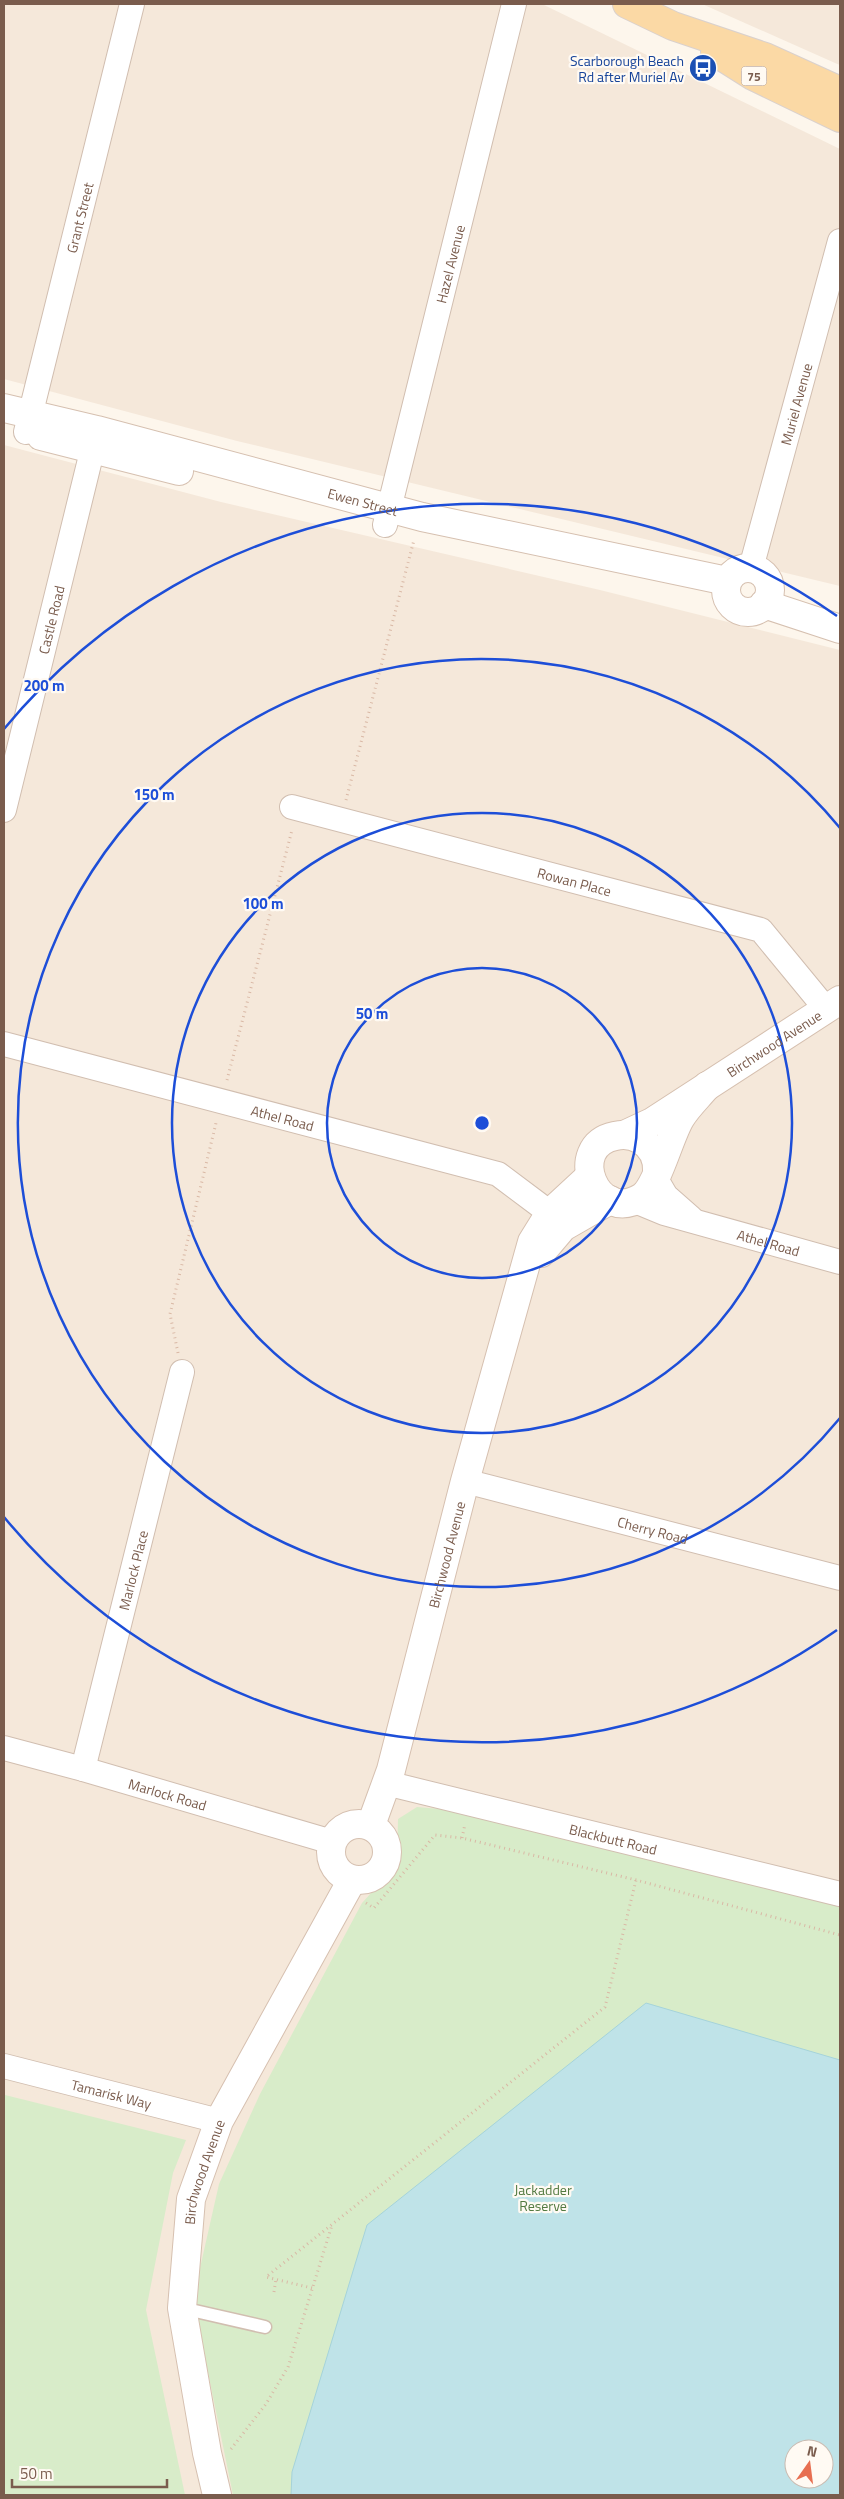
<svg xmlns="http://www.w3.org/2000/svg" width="844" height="2499" viewBox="0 0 844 2499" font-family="'Titillium Web',sans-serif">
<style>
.residential{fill:#f5e8da;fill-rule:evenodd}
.green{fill:#d8ecc9;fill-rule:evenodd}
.water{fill:#bfe3e8;stroke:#a5d3da;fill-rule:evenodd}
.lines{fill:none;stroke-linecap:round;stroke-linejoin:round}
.lane-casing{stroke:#d1beb0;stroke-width:15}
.street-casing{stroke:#d1beb0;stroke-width:26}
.secondary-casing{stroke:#d6c0b0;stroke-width:30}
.primary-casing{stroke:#dad1cd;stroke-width:30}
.path{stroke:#d9b8a5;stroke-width:3;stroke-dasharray:1 4;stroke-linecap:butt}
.lane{stroke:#fff;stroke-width:12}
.street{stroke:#fff;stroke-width:24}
.secondary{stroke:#fff;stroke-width:28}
.primary{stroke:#fbd9a5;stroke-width:28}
.ring{fill:none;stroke:#1d4ed8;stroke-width:2.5}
.labels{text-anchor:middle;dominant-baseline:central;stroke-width:4.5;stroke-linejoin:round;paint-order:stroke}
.shield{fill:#fffaf3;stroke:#a28b7f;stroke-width:1}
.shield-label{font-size:12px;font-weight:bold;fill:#7a5c4d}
.transit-label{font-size:14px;fill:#164399;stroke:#fffaf3;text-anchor:end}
.street-label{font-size:14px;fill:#7a5c4d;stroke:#fffaf3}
.park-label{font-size:14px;fill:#537a41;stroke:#fffaf3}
.centre{fill:#1d4ed8;stroke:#fffaf3;stroke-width:2.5}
.ring-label{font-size:15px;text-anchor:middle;font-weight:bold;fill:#1d4ed8;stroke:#fffaf3;stroke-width:4.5;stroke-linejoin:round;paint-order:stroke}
</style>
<rect width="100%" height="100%" fill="#fdf6ec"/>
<!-- residential -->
<path class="residential" d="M4,4H542L840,149V586L237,441L4,379Z
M702,4H840V65L835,63Z
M4,445L221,502L600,590L840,650V2495H4ZM794,2449H824V2479H794Z"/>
<!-- green -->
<path class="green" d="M417,1807L487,1813L840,1907V2495H233L193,2299L219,2184L260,2094L362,1903L397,1864L398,1819ZM794,2449H824V2479H794Z
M5,2095L186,2140L173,2173L146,2310L185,2495H4Z"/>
<!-- water -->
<path class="water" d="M646,2003L840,2060V2495H291L292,2472L367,2225ZM794,2449H824V2479H794Z"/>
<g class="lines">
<defs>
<path id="lane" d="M182,2308L265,2327"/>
<g id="street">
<path id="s1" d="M26,432L132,4"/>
<path id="s2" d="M385,525L514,4"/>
<path id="s3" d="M751,568L840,241"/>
<path id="s4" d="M292,807L761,930L826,1009"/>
<path id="s5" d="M4,810L97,431"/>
<path id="s6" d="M4,1044L498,1174L550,1213"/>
<path d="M656,1179L666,1196L691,1218"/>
<path id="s7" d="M635,1201L664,1213L840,1262"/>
<path id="s8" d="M465,1481L840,1578"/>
<path id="s9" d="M4,1748L83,1769L332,1842"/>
<path id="s10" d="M83,1769L182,1372"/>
<path id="s11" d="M386,1783L840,1894"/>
<path id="s12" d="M4,2066L219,2121"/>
</g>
<g id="secondary">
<path id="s13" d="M4,408L97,430L422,517L727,581"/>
<path d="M41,436L179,471"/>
<circle cx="748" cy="590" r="22"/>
<path d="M764,604L840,629"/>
<path id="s14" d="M624,1135L652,1122L840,1000"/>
<path d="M657,1172C658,1159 652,1147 641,1140C633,1135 624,1134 615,1136C565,1146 596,1226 642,1197C657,1187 669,1138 680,1119C687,1107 698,1097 707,1086"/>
<path d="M541,1253L563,1227L610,1200"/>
<circle cx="359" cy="1852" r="28"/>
<path id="s15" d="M371,1825L391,1770L465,1481L532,1242L550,1213L590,1176"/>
<path id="s16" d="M217,2495L207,2453L182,2308L191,2199L219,2121L352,1880"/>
</g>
<path id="primary" d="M627,4L673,26L765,57L840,91
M715,52L753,76L840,118"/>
</defs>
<!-- lane casing -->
<use href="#lane" class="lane-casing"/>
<!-- street casing -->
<use href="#street" class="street-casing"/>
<!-- secondary casing -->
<use href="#secondary" class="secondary-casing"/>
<!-- primary casing -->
<use href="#primary" class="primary-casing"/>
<!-- path -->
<path class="path" d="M346,800L414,540
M227,1080L292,830
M178,1353L170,1314L216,1123
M462,1838L465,1824
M366,1903L374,1908L435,1835L462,1838L636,1880L840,1935
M312,2288L266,2277L605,2007L636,1880
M274,2292L276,2279
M231,2449L266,2404L288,2367L332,2225"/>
<!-- lane -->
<use href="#lane" class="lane"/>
<!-- street -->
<use href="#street" class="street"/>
<!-- secondary -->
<use href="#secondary" class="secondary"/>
<!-- primary -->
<use href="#primary" class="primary"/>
</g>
<!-- distance rings -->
<g class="ring">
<circle cx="482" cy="1123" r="155"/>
<circle cx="482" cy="1123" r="310"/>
<path d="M840 1418A464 464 0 1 1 840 828"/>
<path d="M837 1630A619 619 0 0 1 4 1517M4 729A619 619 0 0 1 837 616"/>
</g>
<!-- icons -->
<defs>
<symbol id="bus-disc" viewBox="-11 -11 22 22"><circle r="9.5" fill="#1a4fb4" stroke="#fffaf3"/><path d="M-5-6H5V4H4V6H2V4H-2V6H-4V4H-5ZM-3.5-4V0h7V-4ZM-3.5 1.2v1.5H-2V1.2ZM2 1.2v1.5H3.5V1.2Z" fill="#fff"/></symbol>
</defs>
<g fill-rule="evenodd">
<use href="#bus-disc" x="687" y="52" width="32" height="32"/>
</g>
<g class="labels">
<!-- shield labels -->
<rect class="shield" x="741.5" y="66.5" width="25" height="19" rx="4"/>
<g class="shield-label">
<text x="754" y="76">75</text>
</g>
<!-- transit labels -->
<g class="transit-label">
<text x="684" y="60">Scarborough Beach<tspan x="684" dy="16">Rd after Muriel Av</tspan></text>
</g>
<!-- street labels -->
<g class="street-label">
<text stroke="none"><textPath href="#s1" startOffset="221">Grant Street</textPath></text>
<text stroke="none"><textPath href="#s2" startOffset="269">Hazel Avenue</textPath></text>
<text stroke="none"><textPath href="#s3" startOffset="170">Muriel Avenue</textPath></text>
<text stroke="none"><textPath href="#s13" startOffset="371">Ewen Street</textPath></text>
<text stroke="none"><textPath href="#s5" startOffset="196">Castle Road</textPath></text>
<text stroke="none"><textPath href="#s4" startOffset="292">Rowan Place</textPath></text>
<text stroke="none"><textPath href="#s14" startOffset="176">Birchwood Avenue</textPath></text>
<text stroke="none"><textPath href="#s6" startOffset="288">Athel Road</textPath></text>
<text stroke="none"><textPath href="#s7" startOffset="140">Athel Road</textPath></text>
<text stroke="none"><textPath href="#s8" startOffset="194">Cherry Road</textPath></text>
<text stroke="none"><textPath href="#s15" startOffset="281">Birchwood Avenue</textPath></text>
<text stroke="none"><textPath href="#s10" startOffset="205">Marlock Place</textPath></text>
<text stroke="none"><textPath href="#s9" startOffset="170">Marlock Road</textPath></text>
<text stroke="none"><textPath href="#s11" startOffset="234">Blackbutt Road</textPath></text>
<text stroke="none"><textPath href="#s12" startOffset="111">Tamarisk Way</textPath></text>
<text stroke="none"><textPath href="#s16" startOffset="329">Birchwood Avenue</textPath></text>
</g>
<!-- park labels -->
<g class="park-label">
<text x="543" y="2189">Jackadder<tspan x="543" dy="16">Reserve</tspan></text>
</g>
</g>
<circle cx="482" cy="1123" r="8" class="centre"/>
<g class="ring-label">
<text x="44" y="691">200 m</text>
<text x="154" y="800">150 m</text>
<text x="263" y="909">100 m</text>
<text x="372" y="1019">50 m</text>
</g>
<!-- border -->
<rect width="844" height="2499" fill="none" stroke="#7a5c4d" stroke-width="10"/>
<!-- north arrow -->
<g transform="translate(809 2464) rotate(14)"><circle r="24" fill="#fffaf3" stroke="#cabbb1"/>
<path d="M0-4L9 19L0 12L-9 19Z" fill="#e76f51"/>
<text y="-8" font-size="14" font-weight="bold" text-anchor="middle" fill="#7a5c4d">N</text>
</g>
<!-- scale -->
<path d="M12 2479v8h155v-8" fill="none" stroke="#7a5c4d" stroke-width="2.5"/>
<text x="20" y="2479" font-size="15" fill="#7a5c4d" stroke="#fffaf3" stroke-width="4" paint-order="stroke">50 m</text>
</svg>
